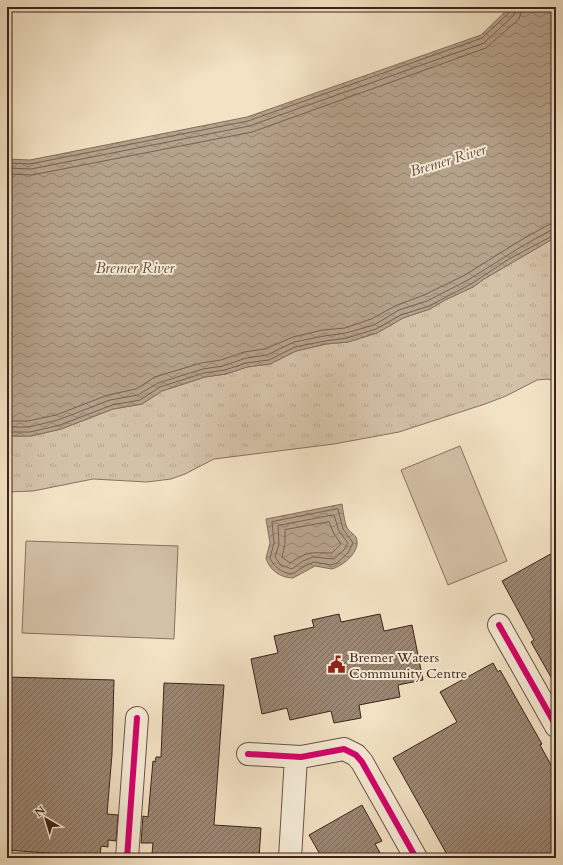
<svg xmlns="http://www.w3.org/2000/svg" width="563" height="865" viewBox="0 0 563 865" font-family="Cardo,serif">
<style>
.grass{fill:url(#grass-tufts);stroke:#887261}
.pitch{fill:#d4c2a8;stroke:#887261}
.water{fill:url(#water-waves);stroke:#856f5e}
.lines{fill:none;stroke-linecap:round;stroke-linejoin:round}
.shore{stroke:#786252;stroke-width:1}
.building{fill:url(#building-hatch);stroke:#3c231a}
.minor-casing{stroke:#6a5345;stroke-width:24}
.minor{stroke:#f7edd9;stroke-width:22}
.cycleway-casing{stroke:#f7edd9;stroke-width:8}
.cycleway{stroke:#d6006c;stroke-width:6}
.labels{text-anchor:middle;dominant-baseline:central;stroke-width:4;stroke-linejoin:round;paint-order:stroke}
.poi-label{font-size:14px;fill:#3c231a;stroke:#f7edd9;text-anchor:start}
.water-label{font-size:15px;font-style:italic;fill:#664f42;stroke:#f7edd9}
</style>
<defs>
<pattern id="grass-tufts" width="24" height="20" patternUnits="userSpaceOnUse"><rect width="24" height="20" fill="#d4c2a8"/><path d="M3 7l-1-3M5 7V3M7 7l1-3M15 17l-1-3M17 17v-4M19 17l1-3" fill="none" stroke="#b7a690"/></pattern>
<pattern id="water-waves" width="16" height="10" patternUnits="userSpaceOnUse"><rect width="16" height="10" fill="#b5a28b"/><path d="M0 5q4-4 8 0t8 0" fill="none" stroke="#948471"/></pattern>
<pattern id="building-hatch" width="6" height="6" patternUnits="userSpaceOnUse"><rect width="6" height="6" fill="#9b8773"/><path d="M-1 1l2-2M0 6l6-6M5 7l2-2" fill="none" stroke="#806e5e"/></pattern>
</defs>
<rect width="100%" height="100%" fill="#f3e3c5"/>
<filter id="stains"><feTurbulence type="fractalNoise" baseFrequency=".005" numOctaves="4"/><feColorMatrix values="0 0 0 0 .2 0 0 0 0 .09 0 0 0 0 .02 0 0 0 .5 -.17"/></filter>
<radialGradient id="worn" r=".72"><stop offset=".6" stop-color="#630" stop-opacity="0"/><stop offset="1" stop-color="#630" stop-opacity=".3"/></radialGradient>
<!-- grass -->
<path class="grass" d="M556,237V381L547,379L537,380L506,396L485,404L399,432L334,444L214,459L185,474L171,479L147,482L93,479L33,491L7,492V436H31L61,429L113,409L142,404L162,391L205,377L226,374L247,367L270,364L296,351L326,344L348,342L377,333L403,318L430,309L445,300L473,287L484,279Z"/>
<!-- pitch -->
<path class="pitch" d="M460,446L507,561L448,585L401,470Z
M26,541L178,546L174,639L22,633Z"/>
<!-- water -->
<path class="water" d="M510,7H556V237L484,279L473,287L445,300L430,309L403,318L377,333L348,342L326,344L296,351L270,364L247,367L226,374L205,377L162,391L142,404L113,409L61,429L31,436H7V159L30,160L247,117L481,35Z
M342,504C343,511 344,518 346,525C348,531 353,533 356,537C362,551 343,566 332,569L315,566L293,578C281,578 269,570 266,558L270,543L266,519Z"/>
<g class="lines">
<!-- shore -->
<path class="shore" d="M7,163L30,164L248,121L482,38L511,11L512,7
M7,168L31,169L249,126L484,43L514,15L517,7
M7,174L32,175L252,132L486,48L519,19L523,7
M7,421H28L56,415L108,395L136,389L155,377L201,363L221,360L244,352L265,349L293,337L323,330L345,328L371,319L397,305L424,295L465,275L521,240L548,225L556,223
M7,427H29L58,420L110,400L138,395L158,383L203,369L223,366L246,358L267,355L294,342L324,336L346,333L374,325L399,310L427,301L468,280L524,245L551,230L556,229
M7,432H30L60,425L112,405L140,400L160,387L204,373L225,370L246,363L269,360L295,347L325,341L347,338L376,329L401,315L429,306L471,284L509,259L556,234
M338,509L343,529L353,543L348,553L337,563L331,565L314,562L305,566L292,574C282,573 274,567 270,558L274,543L272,522Z
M334,515L339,531L348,543L344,550L334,559L313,557L303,561L292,569L281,565L275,557L279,544L278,526Z
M329,522L334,534L341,544L332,553C311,553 310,550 290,563L282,557L285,544V530Z"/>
</g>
<!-- building -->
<path class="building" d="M556,551V686L531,642L534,640L502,581Z
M339,614L341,622L380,614L384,631L412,625L423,680L398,685L400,697L359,705L361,718L334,723L331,711L290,720L287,708L262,714L251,659L278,653L274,636L314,627L312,620Z
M493,663L498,672L500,670L542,744L540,745L556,774V858H449L393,758L457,722L440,692Z
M7,677L114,680L112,754L107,814L118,815L116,841L108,840V847L101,846L100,857L7,850Z
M164,683L224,685L214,825L261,828L259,858H205L152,854L153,843H141L143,816L148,817L153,761L155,762L156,757H161Z
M362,805L382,841L375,844L383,858H322L309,835Z"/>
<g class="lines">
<defs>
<path id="minor" d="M499,625L556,726
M248,754L301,757L344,749L356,755L362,762L416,858
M127,858L137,718
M290,858L296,757"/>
</defs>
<!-- minor casing -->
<use href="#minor" class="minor-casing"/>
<!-- minor -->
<use href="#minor" class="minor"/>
<defs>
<path id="cycleway" d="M499,625L556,726
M248,754L301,757L344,749L356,755L362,762L416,858
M127,858L137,718"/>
</defs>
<!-- cycleway casing -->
<use href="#cycleway" class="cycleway-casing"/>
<!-- cycleway -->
<use href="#cycleway" class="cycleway"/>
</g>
<!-- icons -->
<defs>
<symbol id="civic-bare" viewBox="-9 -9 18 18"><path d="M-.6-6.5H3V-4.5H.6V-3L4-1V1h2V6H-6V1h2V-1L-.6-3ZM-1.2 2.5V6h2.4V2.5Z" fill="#8f2418" stroke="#f7edd9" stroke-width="2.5" paint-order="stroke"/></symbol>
</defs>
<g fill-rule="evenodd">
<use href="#civic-bare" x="324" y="652" width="25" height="25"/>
</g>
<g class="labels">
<!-- poi labels -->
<g class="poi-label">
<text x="349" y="657">Bremer Waters<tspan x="349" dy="16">Community Centre</tspan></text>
</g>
<!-- water labels -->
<g class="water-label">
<text transform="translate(448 160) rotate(-17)">Bremer River</text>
<text x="135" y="268">Bremer River</text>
</g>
</g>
<!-- margin -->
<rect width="563" height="865" fill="none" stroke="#f3e3c5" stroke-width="24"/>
<rect x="8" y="8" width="547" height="849" fill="none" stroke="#3c231a" stroke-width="2"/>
<rect x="12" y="12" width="539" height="841" fill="none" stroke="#3c231a"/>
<!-- north arrow -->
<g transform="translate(46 819) rotate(322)" stroke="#f7edd9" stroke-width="3" paint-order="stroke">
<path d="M0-3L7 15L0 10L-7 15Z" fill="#3c231a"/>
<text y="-6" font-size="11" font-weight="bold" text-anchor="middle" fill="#3c231a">N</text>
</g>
<rect width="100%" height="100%" filter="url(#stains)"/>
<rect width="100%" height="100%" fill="url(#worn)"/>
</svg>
